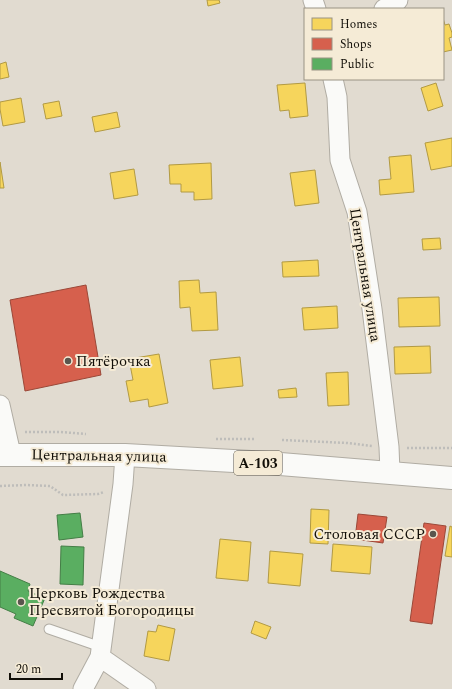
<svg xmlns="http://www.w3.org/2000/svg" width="452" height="689" viewBox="0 0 452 689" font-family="Spectral,serif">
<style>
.homes{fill:#f6d55c;stroke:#b29a43}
.shops{fill:#d6604d;stroke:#9b4838}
.public{fill:#5aae61;stroke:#447e46}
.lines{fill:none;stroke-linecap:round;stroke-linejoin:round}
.lane-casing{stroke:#b0aca3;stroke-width:11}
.street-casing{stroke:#b0aca3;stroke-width:21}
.primary-casing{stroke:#b0aca3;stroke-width:24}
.path{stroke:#bebdba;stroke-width:2.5;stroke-dasharray:2 2;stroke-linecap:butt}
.lane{stroke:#fafaf8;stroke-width:9}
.street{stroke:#fafaf8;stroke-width:19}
.primary{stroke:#fafaf8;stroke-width:22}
.poi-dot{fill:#5a564e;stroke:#f5ebd6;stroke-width:1.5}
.labels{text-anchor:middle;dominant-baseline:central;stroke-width:4;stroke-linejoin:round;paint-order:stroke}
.shield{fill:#f5ebd6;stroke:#565146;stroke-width:1}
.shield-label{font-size:14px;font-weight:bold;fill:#120f08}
.street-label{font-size:15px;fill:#120f08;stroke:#f5ebd6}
.poi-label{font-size:15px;fill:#120f08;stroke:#f5ebd6;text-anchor:start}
</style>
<rect width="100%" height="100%" fill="#e1dbd0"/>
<!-- homes -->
<path class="homes" d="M207,0H219L220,3L208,6Z
M443,18L445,25L449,24L452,33V37L449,38L452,50L443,52Z
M6,62L9,77L0,79V64Z
M305,83L308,116L290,118L289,110L280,111L277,85Z
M436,83L443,106L428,111L421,88Z
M21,98L25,122L3,126L0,109V102Z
M59,101L62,116L46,119L43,104Z
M117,112L120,127L95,132L92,117Z
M452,138V166L431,170L425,143Z
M411,155L414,192L380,195L379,180L391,179L389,157Z
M0,162L4,188H0Z
M211,163L212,199L194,200V192H181V184H170L169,165Z
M134,169L138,195L114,199L110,173Z
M315,170L319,203L295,206L290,173Z
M440,238L441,249L423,250L422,239Z
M318,260L319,276L283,277L282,262Z
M199,280L200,293L216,292L218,330L192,331L190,307L180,308L179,281Z
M439,297L440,326L399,327L398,298Z
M337,306L338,328L304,330L302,308Z
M430,346L431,373L395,374L394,347Z
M159,354L168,403L149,407L148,399L130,402L126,381L133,380L129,359Z
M240,357L243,386L213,389L210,360Z
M348,372L349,405L328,406L326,373Z
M296,388L297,397L279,398L278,390Z
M311,509L329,510L328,544L310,543Z
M450,526L452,527V557L445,556Z
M220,539L251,542L248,581L216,578Z
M333,544L372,547L370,574L331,571Z
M270,551L303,554L300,586L268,583Z
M255,621L271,627L266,639L251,633Z
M158,625L175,629L169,661L144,656L148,631L156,632Z"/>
<!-- shops -->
<path class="shops" d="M86,285L101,375L25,391L10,300Z
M358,514L387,517L383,543L355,539Z
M424,523L446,526L432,624L410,621Z"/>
<!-- public -->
<path class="public" d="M80,513L83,537L59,540L57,515Z
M61,546L84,547L83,585L60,584Z
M0,571L30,584L28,591L45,598L33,626L14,618L16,614L0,607Z"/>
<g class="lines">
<defs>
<path id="lane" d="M49,629L101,647"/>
<path id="street" d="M313,0L316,9
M384,9L393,5L398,0
M333,79L337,97L340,160L357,212L372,309L389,447L390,472
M0,405L11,454
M100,657L146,689
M83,689L100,657L123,484L125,455"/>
<path id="primary" d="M0,455H125L268,463L452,478"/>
</defs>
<!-- lane casing -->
<use href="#lane" class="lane-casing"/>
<!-- street casing -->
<use href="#street" class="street-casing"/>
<!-- primary casing -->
<use href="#primary" class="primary-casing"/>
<!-- path -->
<path class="path" d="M25,432H61L86,434
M216,439H254
M282,440L347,443L372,446
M407,448H452
M0,486L26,485L50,486L63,495L98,494L104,492"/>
<!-- lane -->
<use href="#lane" class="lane"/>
<!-- street -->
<use href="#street" class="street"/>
<!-- primary -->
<use href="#primary" class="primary"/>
</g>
<!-- markers -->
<g class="poi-dot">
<circle cx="68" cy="361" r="4"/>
<circle cx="433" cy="534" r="4"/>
<circle cx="21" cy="602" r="4"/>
</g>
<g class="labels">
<!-- shield labels -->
<rect class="shield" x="234" y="451" width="48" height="24" rx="3"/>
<g class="shield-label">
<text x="258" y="463">А-103</text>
</g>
<!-- street labels -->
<g class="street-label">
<text transform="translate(365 275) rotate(81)">Центральная улица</text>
<text transform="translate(99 456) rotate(1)">Центральная улица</text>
</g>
<!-- poi labels -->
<g class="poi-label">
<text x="76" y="361">Пятёрочка</text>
<text x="425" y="534" text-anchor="end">Столовая СССР</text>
<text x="29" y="593">Церковь Рождества<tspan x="29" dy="17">Пресвятой Богородицы</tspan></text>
</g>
</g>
<!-- legend -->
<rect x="304" y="8" width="140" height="72" fill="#f5ebd6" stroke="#9a9384"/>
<rect x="312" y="18" width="20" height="12" fill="#f6d55c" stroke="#9a9384"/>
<text x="340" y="28" font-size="12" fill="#120f08">Homes</text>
<rect x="312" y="38" width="20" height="12" fill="#d6604d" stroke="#9a9384"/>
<text x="340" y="48" font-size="12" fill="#120f08">Shops</text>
<rect x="312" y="58" width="20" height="12" fill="#5aae61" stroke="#9a9384"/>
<text x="340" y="68" font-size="12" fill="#120f08">Public</text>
<!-- scale -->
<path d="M10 673v6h52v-6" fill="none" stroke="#120f08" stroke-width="2"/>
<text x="16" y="673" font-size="12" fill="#120f08" stroke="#f5ebd6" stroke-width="3" paint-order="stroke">20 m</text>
</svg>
